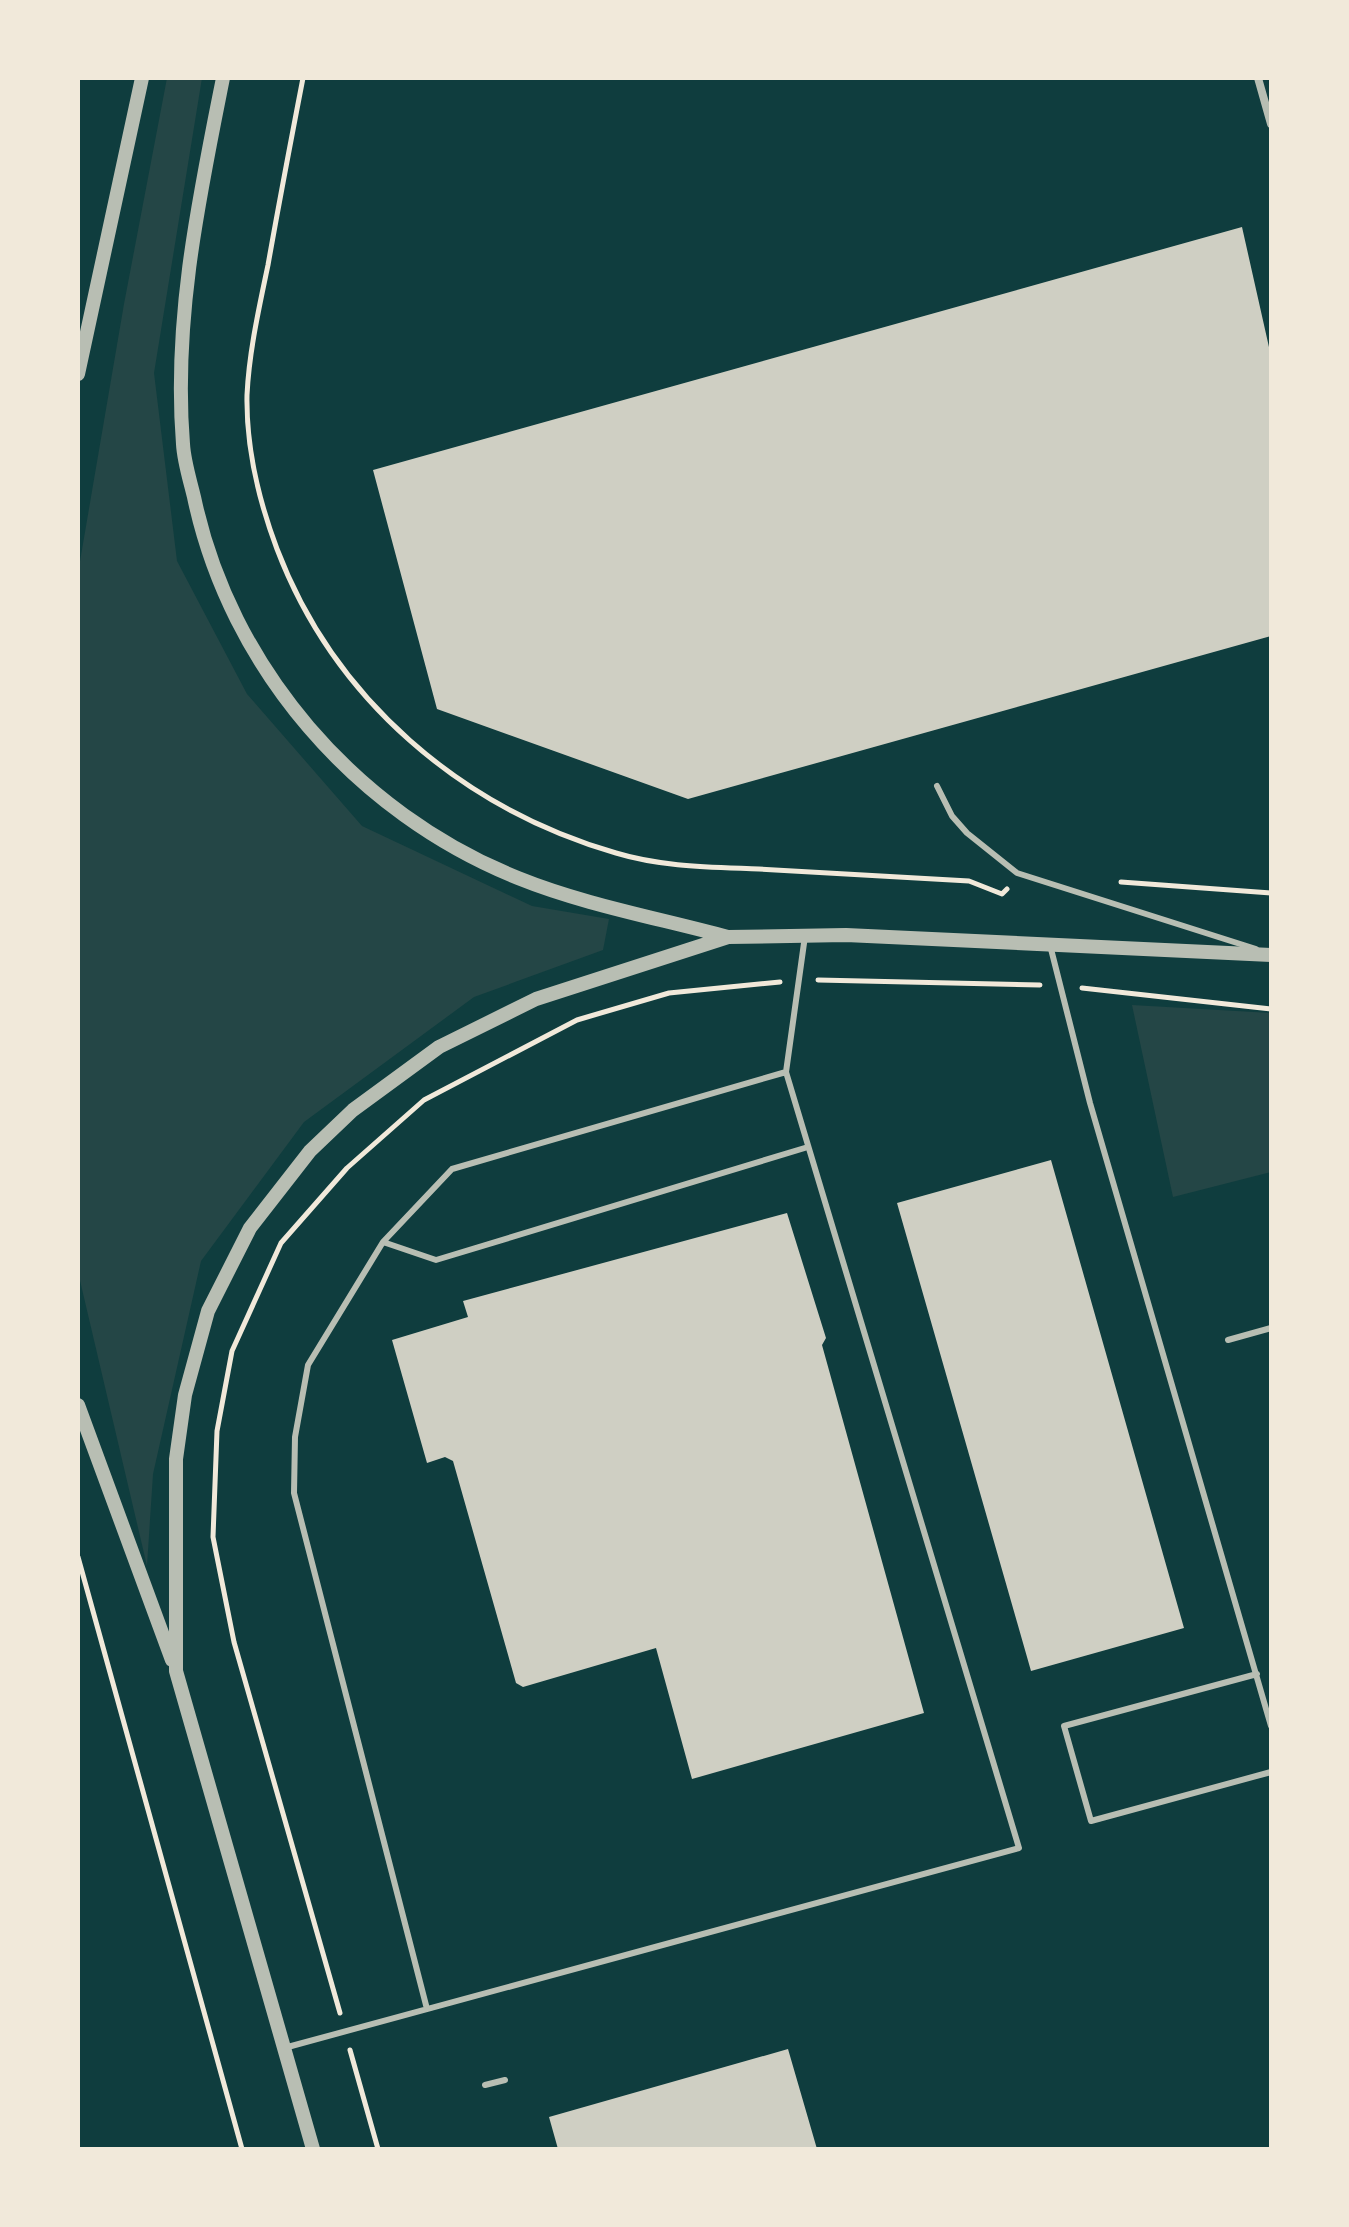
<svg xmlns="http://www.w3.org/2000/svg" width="1349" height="2227" viewBox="0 0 1349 2227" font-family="'Titillium Web',sans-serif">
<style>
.green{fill:#244646}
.building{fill:#cfcfc3}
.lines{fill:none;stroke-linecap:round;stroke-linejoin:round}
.path{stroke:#f1e9da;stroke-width:5}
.service{stroke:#b8beb3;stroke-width:6}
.minor{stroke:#b8beb3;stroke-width:8}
.tertiary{stroke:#b8beb3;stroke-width:14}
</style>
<rect width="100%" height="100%" fill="#0f3d3e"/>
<!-- green -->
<path class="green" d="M167,78H202L154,373L177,561L247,694L362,826L532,906L609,919L603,950L474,997L304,1122L201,1261L153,1474L147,1566L78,1272V573L124,304Z
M1132,1005L1271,1013V1172L1173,1197Z"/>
<!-- building -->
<path class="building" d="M1242,227L1271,356V636L688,799L437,709L373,470Z
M1051,1160L1184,1628L1031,1671L897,1203Z
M787,1213L826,1338L822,1345L924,1713L692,1779L656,1648L523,1687L516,1683L453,1461L445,1457L427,1463L392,1340L468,1317L463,1301Z
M788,2049L817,2149H558L549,2117Z"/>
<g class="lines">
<!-- path -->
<path class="path" d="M303,78C291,140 279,203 268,265C259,308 249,352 247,395C246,447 259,501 277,549C334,699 461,808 616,853C662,867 711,867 759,869C829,873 899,877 969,881L1002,894L1007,889
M1121,882L1271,893
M818,980L1040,985
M1082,988L1271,1009
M78,1557L242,2149
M340,2013L234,1642L213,1537L217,1431L232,1351L281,1243L347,1168L424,1100L577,1020L669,993L780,982
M350,2050L378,2149"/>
<!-- service -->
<path class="service" d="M937,786L952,816L967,833L1017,873L1256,949
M1050,945L1090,1103L1271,1726
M786,1072L805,936
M383,1242L436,1260L808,1147
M1228,1340L1271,1328
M1257,1674L1064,1726L1091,1821L1271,1772
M284,2048C529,1981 774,1915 1019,1848L786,1072L452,1169L383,1242L308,1365L295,1437L294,1493L427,2009
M485,2085L505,2080"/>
<!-- minor -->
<path class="minor" d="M1258,78L1271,124"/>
<!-- tertiary -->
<path class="tertiary" d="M223,78C199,198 173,320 183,444C184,462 190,480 194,497C230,668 356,813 518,878C585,905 658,918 728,937
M78,374L142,78
M78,1405L172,1660
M313,2149L176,1671V1459L185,1395L208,1311L250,1228L310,1151L353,1110L439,1047L536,999L728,937L846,935L1271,955"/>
</g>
<!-- border -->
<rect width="1349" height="2227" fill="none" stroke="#f1e9da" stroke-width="160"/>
</svg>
